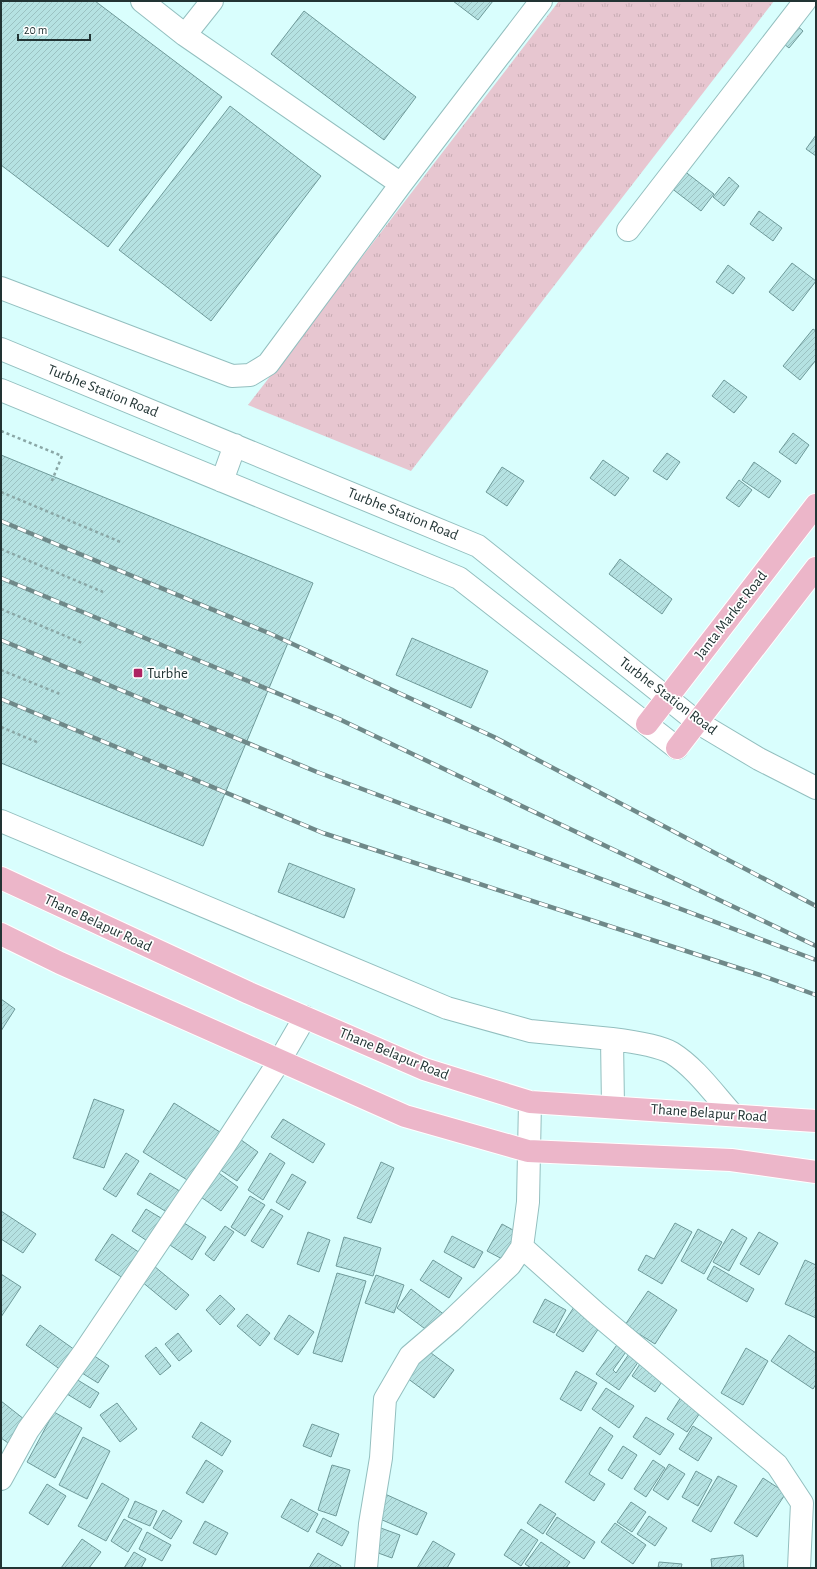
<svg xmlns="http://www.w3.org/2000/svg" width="817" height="1569" viewBox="0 0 817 1569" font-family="'Alegreya Sans',sans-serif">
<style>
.park{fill:url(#park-tufts)}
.building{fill:url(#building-hatch);stroke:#6f9a9a}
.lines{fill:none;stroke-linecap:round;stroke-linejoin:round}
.minor-casing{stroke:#93bfbf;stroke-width:24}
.major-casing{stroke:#fff;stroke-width:24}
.path{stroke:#8aa7a6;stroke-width:2.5;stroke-dasharray:3 3;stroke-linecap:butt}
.minor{stroke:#fff;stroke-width:22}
.major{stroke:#ecb6c9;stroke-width:22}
.rail-casing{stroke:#6f8989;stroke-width:4.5}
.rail{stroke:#fff;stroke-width:3;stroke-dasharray:9;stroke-linecap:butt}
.poi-dot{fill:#ad2262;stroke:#fff;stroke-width:1.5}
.labels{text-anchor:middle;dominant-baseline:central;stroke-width:3.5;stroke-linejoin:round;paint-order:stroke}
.street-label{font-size:15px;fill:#223434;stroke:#fff}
.poi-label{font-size:15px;fill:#223434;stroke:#fff;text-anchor:start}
</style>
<defs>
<pattern id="park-tufts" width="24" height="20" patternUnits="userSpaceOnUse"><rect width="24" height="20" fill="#e7c6d0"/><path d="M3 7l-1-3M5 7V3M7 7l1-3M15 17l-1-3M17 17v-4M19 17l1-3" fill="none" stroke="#c6abb3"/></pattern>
<pattern id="building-hatch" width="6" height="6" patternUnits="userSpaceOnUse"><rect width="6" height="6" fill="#b5e2e2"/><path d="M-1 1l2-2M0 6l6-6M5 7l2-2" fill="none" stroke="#9bc2c2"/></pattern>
</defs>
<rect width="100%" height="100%" fill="#d9fefd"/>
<!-- park -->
<path class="park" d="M559,1H774L411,471L248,405Z"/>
<!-- building -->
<path class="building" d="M1,1H95L222,97L108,247L1,165Z
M453,1H493L478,20Z
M304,11L416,97L384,140L271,54Z
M793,22L803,31L789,48L779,40Z
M230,106L321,176L211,321L119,250Z
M816,135V156L806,149Z
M679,167L714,194L701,211L666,184Z
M729,177L739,186L724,206L713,197Z
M759,211L782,228L773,241L750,224Z
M792,263L816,281L793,311L769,292Z
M728,265L745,278L733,294L716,282Z
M813,329L816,331V360L800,380L783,366Z
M724,380L747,397L734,413L712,396Z
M793,433L809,445L796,464L779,452Z
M667,453L680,462L667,480L653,471Z
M1,455L313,583L203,846L1,763Z
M603,460L629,478L615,496L590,478Z
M754,462L781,481L769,498L742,480Z
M502,467L524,481L507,506L486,492Z
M739,480L752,490L739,507L726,498Z
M620,559L672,599L662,614L609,574Z
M412,638L488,671L471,708L396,675Z
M289,863L355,889L344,918L278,892Z
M1,999L15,1009L1,1031Z
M94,1099L124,1110L104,1168L73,1158Z
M174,1103L223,1134L192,1183L143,1152Z
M283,1119L325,1144L313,1163L271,1137Z
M237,1137L258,1152L237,1181L216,1167Z
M126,1153L139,1161L116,1197L103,1189Z
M270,1153L285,1163L263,1200L248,1190Z
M381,1162L394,1168L371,1223L357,1218Z
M216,1171L238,1187L221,1211L198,1195Z
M150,1173L183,1193L170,1214L137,1194Z
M292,1174L306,1182L289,1210L276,1202Z
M250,1196L265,1205L245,1236L231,1227Z
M146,1209L166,1221L152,1244L132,1231Z
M271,1209L283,1216L263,1248L251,1241Z
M1,1211L36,1234L23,1253L1,1239Z
M181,1221L206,1237L192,1260L167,1243Z
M675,1223L692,1232L662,1284L638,1270L646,1255L654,1259Z
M502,1224L522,1235L508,1262L487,1251Z
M225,1226L234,1232L214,1261L205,1254Z
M698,1229L722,1242L704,1274L681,1261Z
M732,1229L747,1238L729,1271L713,1262Z
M308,1232L330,1240L319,1272L297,1264Z
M759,1232L778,1243L759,1275L740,1264Z
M112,1234L143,1255L126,1280L95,1260Z
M452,1236L483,1252L474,1268L444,1252Z
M344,1237L381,1248L373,1276L336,1266Z
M433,1260L462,1278L449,1298L420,1280Z
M805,1260L816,1265V1318L785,1304Z
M154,1266L189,1295L176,1310L141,1281Z
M714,1266L754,1289L747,1302L707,1279Z
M337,1273L366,1281L342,1362L313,1353Z
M1,1274L21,1287L1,1317Z
M376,1275L404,1285L394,1313L365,1303Z
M411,1289L446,1316L432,1334L397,1308Z
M648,1291L677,1310L655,1344L625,1325Z
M220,1295L235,1309L220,1325L206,1310Z
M545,1299L566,1310L554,1333L533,1322Z
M574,1307L601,1325L583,1352L556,1335Z
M247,1314L270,1333L260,1346L237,1326Z
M289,1315L314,1332L298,1355L274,1339Z
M40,1325L75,1350L61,1370L26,1345Z
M178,1333L192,1351L179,1361L165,1344Z
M789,1335L816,1353V1384L813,1389L771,1361Z
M619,1342L628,1349L613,1370L616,1373L631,1351L641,1358L619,1390L596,1374Z
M156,1347L171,1366L160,1375L145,1356Z
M423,1347L454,1370L434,1398L403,1375Z
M746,1348L768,1361L743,1405L721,1393Z
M93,1355L109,1366L98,1383L82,1373Z
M642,1361L666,1376L655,1392L632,1376Z
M576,1371L597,1383L581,1411L560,1399Z
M76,1379L99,1393L90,1408L67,1394Z
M606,1388L634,1406L619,1428L592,1409Z
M683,1394L704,1407L687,1432L667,1419Z
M1,1401L29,1423L11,1445L1,1438Z
M117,1403L137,1429L120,1442L100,1415Z
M54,1412L82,1428L55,1478L27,1462Z
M646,1417L674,1434L660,1455L633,1437Z
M201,1422L231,1441L222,1456L192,1437Z
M312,1424L339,1434L331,1457L303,1446Z
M693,1426L712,1438L698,1461L679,1449Z
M600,1427L613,1436L589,1474L605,1484L594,1501L565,1482Z
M83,1437L110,1451L87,1499L59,1485Z
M623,1446L637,1455L622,1479L608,1470Z
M206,1460L223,1471L203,1503L186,1493Z
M653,1460L665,1468L646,1497L634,1489Z
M669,1464L685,1474L668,1500L653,1490Z
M332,1465L350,1470L336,1516L318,1510Z
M696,1471L712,1480L698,1506L682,1497Z
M718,1476L737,1486L711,1532L692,1521Z
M763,1478L786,1493L757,1537L734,1523Z
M102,1483L129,1499L106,1541L78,1526Z
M47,1484L66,1496L48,1525L29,1513Z
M385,1494L427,1513L417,1535L380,1519Z
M291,1499L318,1514L308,1532L281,1517Z
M135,1501L157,1511L150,1526L128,1517Z
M631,1502L646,1512L632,1532L617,1522Z
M540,1504L556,1514L543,1534L527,1523Z
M163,1510L182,1521L171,1539L153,1528Z
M649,1516L667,1528L655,1546L637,1534Z
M557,1517L595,1542L584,1559L546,1534Z
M323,1518L349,1532L342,1546L316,1532Z
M124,1519L142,1529L128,1552L111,1541Z
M205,1521L228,1533L216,1555L193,1543Z
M615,1523L646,1545L633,1564L601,1542Z
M378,1527L400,1535L392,1558L370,1550Z
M521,1529L538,1540L521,1566L504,1555Z
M147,1532L171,1545L162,1561L139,1549Z
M82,1539L101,1552L89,1568H61Z
M433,1541L455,1554L447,1568H417Z
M541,1542L570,1562L566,1568H531L525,1564Z
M134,1552L146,1559L141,1568H124Z
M318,1553L341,1566L340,1568H309Z
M743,1555L744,1568H712L711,1559Z
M659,1562L682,1564L681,1568H658Z"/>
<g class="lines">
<defs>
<path id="minor" d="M142,1L185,35L212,1
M185,35L401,184
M628,230L805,1
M1,288L232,376L250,375L268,364L401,184L541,1
M1,349L478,546L697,722L759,759L816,788
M1,390L459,578L677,748
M222,481L235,445
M1,821L447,1008L530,1031L612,1039L613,1107
M612,1039C628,1041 658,1045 672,1053C696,1068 714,1094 733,1115
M530,1102L528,1202L522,1247L597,1314L777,1465L802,1503L799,1568
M1,1479L28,1430L85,1351L186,1201L224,1146L280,1060L305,1017
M366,1568L370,1524L381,1458L385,1399L410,1356L451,1321L510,1265L522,1247"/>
<path id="major" d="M647,724L816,505
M677,748L816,568
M1,878L249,993L424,1069L530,1102L816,1121
M1,934L60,963L405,1116L528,1151L731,1160L816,1172"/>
</defs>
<!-- minor casing -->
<use href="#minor" class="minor-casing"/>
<!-- major casing -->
<use href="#major" class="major-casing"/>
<!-- path -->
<path class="path" d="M1,431L62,456L51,483
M1,492L123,543
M1,549L103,592
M1,609L82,643
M1,670L60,694
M1,727L39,743"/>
<!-- minor -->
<use href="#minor" class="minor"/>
<!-- major -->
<use href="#major" class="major"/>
<defs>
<path id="rail" d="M1,521L271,634L494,737L816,906
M1,578L339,719L816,946
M1,640L317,772L816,960
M1,699L323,833L760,975L816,995"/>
</defs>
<!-- rail casing -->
<use href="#rail" class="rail-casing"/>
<!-- rail -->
<use href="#rail" class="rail"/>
</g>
<!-- markers -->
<rect class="poi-dot" x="133" y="668" width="10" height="10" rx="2"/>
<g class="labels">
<!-- street labels -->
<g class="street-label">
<text transform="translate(103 391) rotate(22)">Turbhe Station Road</text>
<text transform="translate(403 514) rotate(22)">Turbhe Station Road</text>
<text transform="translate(731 615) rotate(-52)">Janta Market Road</text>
<text transform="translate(668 696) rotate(37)">Turbhe Station Road</text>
<text transform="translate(98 923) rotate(25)">Thane Belapur Road</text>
<text transform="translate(394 1054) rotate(22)">Thane Belapur Road</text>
<text transform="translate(709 1113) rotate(4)">Thane Belapur Road</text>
</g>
<!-- poi labels -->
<g class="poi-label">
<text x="147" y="673">Turbhe</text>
</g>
</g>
<!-- border -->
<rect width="817" height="1569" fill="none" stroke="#223434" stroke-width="4"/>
<!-- scale -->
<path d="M18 34v6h72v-6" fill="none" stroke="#223434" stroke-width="2"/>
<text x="24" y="34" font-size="12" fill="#223434" stroke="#ffffff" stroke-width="3" paint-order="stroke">20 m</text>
</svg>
